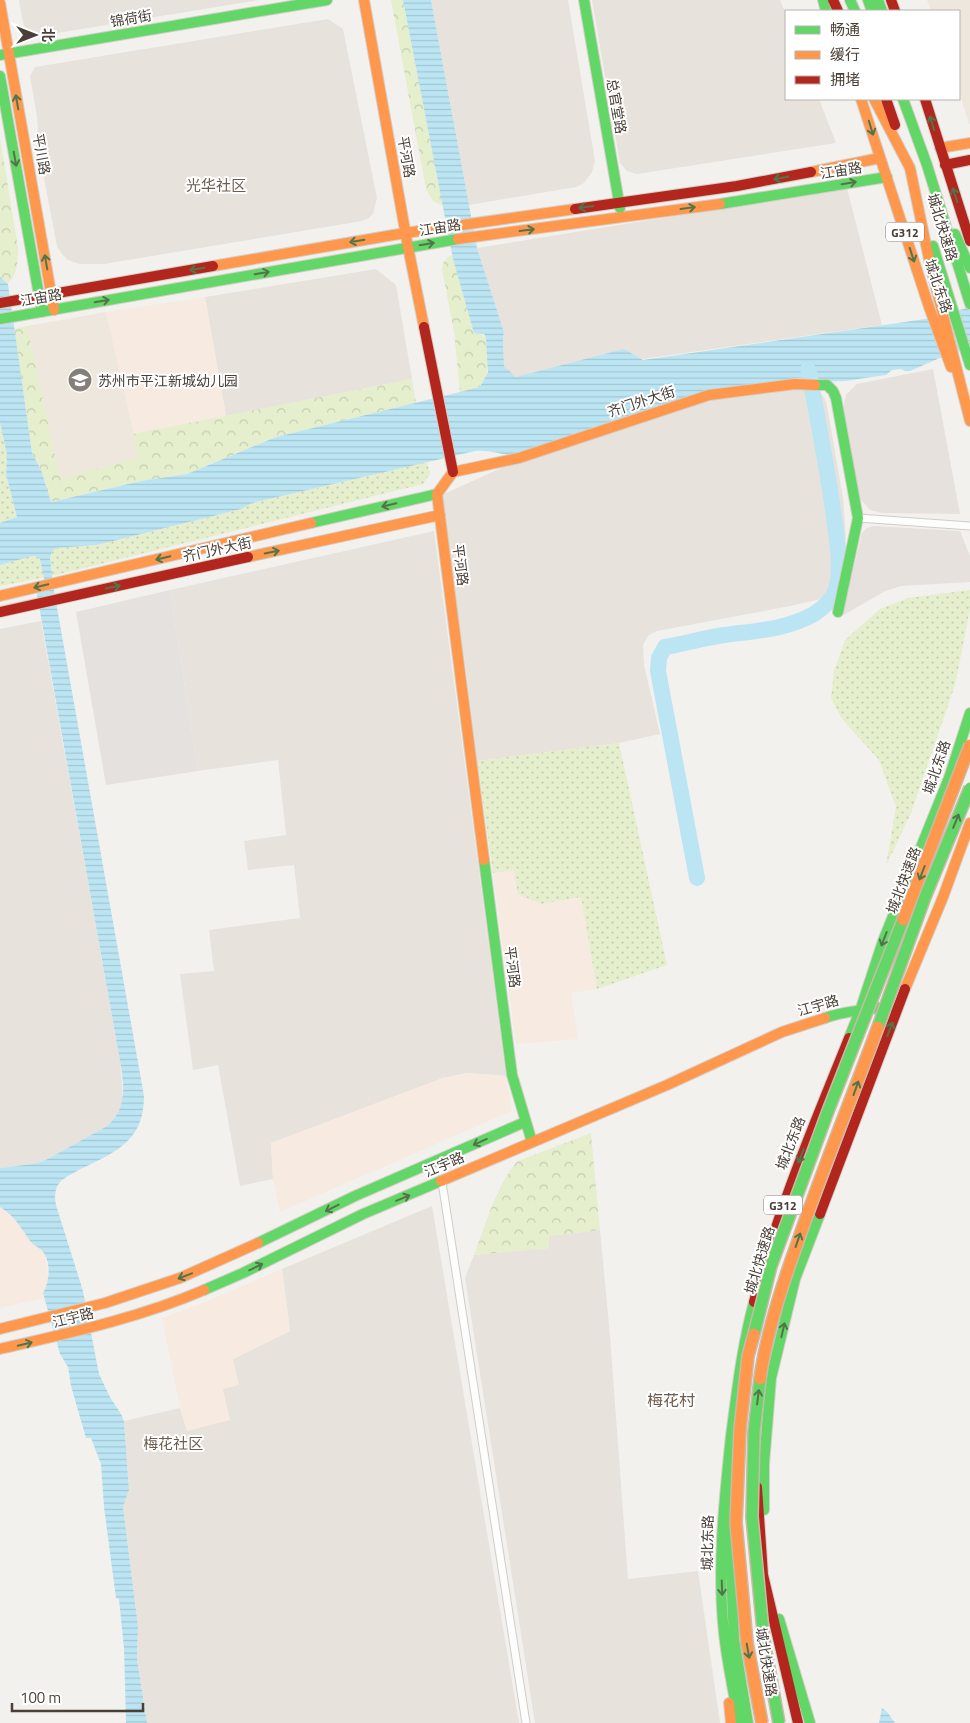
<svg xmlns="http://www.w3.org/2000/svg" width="970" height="1723" viewBox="0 0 970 1723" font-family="'Titillium Web','Noto Sans SC',sans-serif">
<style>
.residential{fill:#e7e2db}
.commercial{fill:#f6eae1}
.industrial{fill:#e6e1dd}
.education{fill:#eee7dd}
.grass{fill:url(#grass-dots)}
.forest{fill:url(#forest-crowns)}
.parking{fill:#e5e1df}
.water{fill:url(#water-rules)}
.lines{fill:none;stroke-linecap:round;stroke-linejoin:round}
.river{stroke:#bce5f3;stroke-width:16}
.street-casing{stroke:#d0cdc9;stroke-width:9}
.fast-casing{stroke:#d4cec6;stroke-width:12}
.slow-casing{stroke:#d4cec6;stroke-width:12}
.jam-casing{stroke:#d4cec6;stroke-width:12}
.street{stroke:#fdfdfc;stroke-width:7}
.fast{stroke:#63d668;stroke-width:10}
.slow{stroke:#ff974d;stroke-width:10}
.jam{stroke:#b3261e;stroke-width:10}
.fast-bridge-casing{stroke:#ccb9a8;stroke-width:14;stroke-linecap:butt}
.slow-bridge-casing{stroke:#ccb9a8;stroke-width:14;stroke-linecap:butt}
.fast-bridge{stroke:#63d668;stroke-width:11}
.slow-bridge{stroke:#ff974d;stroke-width:11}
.oneway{stroke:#537449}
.labels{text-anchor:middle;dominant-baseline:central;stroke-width:4;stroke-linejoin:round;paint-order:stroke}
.shield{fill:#fff;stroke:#817974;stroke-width:1}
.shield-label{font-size:12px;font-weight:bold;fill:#4b4038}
.street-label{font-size:14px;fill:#4b4038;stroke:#fff}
.poi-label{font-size:14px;fill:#4b4038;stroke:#fff;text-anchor:start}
.neighbourhood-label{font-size:15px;fill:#6e5d4e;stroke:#fff}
.quarter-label{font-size:16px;fill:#6e5d4e;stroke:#fff}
</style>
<defs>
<pattern id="grass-dots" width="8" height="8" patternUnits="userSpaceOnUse" patternTransform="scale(1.25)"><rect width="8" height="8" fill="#e5eecd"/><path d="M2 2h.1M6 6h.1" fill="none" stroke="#c6cdb1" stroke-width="1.8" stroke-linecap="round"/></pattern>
<pattern id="forest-crowns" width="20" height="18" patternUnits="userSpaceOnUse" patternTransform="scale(1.25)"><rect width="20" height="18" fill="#e5eecd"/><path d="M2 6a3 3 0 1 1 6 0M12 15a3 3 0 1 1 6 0" fill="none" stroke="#c6cdb1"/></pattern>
<pattern id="water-rules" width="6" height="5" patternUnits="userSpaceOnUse" patternTransform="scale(1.25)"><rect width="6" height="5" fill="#bce5f3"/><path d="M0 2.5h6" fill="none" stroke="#a3c6d1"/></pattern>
</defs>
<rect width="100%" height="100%" fill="#f3f1ee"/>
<!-- residential -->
<path class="residential" d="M19,0H259L45,35L36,34L26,29L23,23Z
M431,0H568L595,161L592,172L584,183L576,187L469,205Z
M592,0H780L786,14V99H819L836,143L637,174L627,171L620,163Z
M328,19L343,29L377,198L373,214L369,218L362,221L104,264H79L68,260L62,254L57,246L40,158L37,116L30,76L35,67Z
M847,188L882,325L516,377L504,366L503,338L504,332L477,248Z
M376,269L396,285L412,379L226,416L205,297Z
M814,387L824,397L827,406L843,498L846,536L838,595L790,606L657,631L649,635L643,645L644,665L660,734L619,743L477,761L466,669L441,501L444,494L521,459L719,394Z
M434,531L506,1076L467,1073L443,1078L271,1143L273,1179L240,1186L218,1065L193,1070L180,974L214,971L209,930L300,918L294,865L248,870L244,841L286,835L278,760L198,771L170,590Z
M41,621L120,1061L123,1097L122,1105L117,1115L107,1126L44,1161L32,1164L0,1168V629Z
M432,1206L519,1723H147L137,1659L138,1625L123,1507L129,1489L124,1421L180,1408L187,1431L223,1388L233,1359L290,1331L282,1269Z
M600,1230L610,1336L628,1579L698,1571L720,1723H535L465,1278L474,1255L549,1248L548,1236Z"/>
<!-- commercial -->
<path class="commercial" d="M205,297L226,416L133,434L106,312Z
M514,870L541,904L581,897L597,989L571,993L578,1039L516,1044L493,873Z
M467,1073L506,1076L512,1111L280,1212L273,1179L271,1143L443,1078Z
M0,1207L10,1213L17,1220L33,1245L38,1246L45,1254L48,1280L43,1293L44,1298L0,1308Z
M282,1269L290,1331L233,1359L239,1385L223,1389L230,1420L187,1431L180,1408L162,1318L200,1304Z"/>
<!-- industrial -->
<path class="industrial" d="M933,369L960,514L882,513L870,510L860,499L844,425L843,409L846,395L857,384Z
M874,526L960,531L970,556V582L901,586L885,591L842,616L862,533L867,528Z"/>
<!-- education -->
<path class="education" d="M927,0H970V124H969L959,92V11H931Z
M106,312L139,458L60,478L27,326Z"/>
<!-- grass -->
<path class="grass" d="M0,422L7,455L6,474L17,517L0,523Z
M427,462L430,473L423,484L52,576L0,586V565L56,548L97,545L241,509L252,503Z
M970,590V609L955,685L911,813L886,866L896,807L879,760L842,719L831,698L834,671L845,640L880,609L908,598Z
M619,743L667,965L597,989L581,897L541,904L518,894L514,870L493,873L477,761Z"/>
<!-- forest -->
<path class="forest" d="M391,0H403L443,206L433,201L426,189Z
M0,138L18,247C18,263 18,281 0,287Z
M452,255L474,332L482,334L485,337C489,353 491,373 480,387L460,392L454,332L442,269C443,262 446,257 452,255Z
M27,326L60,478L138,458L133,434L412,379L416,403L276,437L187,474L141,481L50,502L41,470L32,453L14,329Z
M591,1133L600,1230L549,1236V1248L474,1255C485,1227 497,1182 518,1161Z"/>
<!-- parking -->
<path class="parking" d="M170,590L198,771L106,785L76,612Z"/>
<!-- water -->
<path class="water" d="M403,0H431L477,248L504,332L503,338L504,366L516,377L624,349L643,360L932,318L970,307V348L949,354L910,371H905L901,369L892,370L886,375L845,381L811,382L805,378H799L701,392L517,455C503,456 490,449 475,451L252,503L241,509L97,545L56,548L52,551L50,558L53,585L144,1096C144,1152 100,1155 62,1180C55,1187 54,1195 56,1205L83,1291L99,1374L110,1397L121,1414L124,1421L129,1490L123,1507L138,1626L137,1659L147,1723H126L124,1648L119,1599L116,1598L104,1507L101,1464L91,1438H86L71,1386L68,1367L60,1354L43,1293C49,1283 51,1266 45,1255C42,1248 35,1247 31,1242C20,1227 16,1217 0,1207V1168L32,1164L44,1161L107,1126C128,1108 124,1085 120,1061L36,589L46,587L40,559L36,556H32L0,565V523L17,517L6,474L7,455L0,422V277L8,284L32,453L41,470L51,502L141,481L187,474L276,437L480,387L488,372L486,339L484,334L474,333L453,259Z
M882,1708L888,1713L895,1723H879Z"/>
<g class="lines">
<!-- river -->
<path class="river" d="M697,878L658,671L659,658L665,647C683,644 700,639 718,636C750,631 784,631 814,614C823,608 833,600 836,589C842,566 837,541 834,517C828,472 819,427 811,382L808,369"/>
<defs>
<path id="street" d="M858,518L970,526
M442,1182L526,1723"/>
<path id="fast" d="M584,0L620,208
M823,0L826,11
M850,0L855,11
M868,0L872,11
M878,0L882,11
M0,55L327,0
M0,76L42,312
M903,99L927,165L970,304
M720,204L887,177
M955,234L970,268
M933,246L970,365
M0,319L458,239
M815,385H827L833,391L836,398L858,518L838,612
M311,523L437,494
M484,860L512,1075L532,1142
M825,1018C846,1010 869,1010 891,1006
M849,1038L860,1011L883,941L949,778L970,713
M258,1243L355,1196L525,1122
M204,1290L243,1273L363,1214L441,1181
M732,1493L729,1524L734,1639L748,1723
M764,1510V1464L771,1378L795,1279L820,1214
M779,1619L810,1723
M739,1723C734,1693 727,1663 724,1633C717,1567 724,1502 731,1436C737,1391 742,1346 754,1302"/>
<path id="slow" d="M364,0L408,247L424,327
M0,3L54,310
M861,99L929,307L951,367
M874,99L910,168L930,264L970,421
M940,148L970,143
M811,172L880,158
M458,239L720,204
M213,266L405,233L575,209
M453,472L437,494L484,860
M453,472L519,458L709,395L795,384L815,385
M248,557L440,515
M0,596L311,523
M905,989L943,897L970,823
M441,1181L667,1085L782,1032L825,1018
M0,1329L105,1303L180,1278L258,1243
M0,1349C69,1333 139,1318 204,1290
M729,1703L731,1723"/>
<path id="jam" d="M833,0L838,11
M891,0L895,11
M886,99L895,125
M925,99L970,241
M945,165L970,160
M575,209L737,186L811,172
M0,303L213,266
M424,327L453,472
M0,612L248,557
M820,1214L905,989
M754,1302C777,1211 814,1125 849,1038
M757,1487L763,1575L798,1723"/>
</defs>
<!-- street casing -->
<use href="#street" class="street-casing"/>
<!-- fast casing -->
<use href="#fast" class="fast-casing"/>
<!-- slow casing -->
<use href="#slow" class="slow-casing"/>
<!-- jam casing -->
<use href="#jam" class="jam-casing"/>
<!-- street -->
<use href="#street" class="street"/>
<!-- fast -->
<use href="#fast" class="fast"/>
<!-- slow -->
<use href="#slow" class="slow"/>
<!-- jam -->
<use href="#jam" class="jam"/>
<defs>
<path id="fast-bridge" d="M878,1027L925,897L970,788
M754,1334L771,1266L828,1111L903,920
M760,1379L754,1432L752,1517L764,1641L779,1723"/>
<path id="slow-bridge" d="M903,920L970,745
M754,1334L748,1356L740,1429L736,1523L747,1643L762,1723
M760,1379C766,1334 781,1288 797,1244C822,1171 851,1100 878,1027"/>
</defs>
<!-- fast-bridge casing -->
<use href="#fast-bridge" class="fast-bridge-casing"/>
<!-- slow-bridge casing -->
<use href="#slow-bridge" class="slow-bridge-casing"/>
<!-- fast-bridge -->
<use href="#fast-bridge" class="fast-bridge"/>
<!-- slow-bridge -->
<use href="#slow-bridge" class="slow-bridge"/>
</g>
<!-- one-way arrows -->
<defs><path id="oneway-shaft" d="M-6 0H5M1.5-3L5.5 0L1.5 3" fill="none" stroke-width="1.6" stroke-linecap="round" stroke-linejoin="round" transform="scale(1.25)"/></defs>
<g class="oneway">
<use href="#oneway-shaft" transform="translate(17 102) rotate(-100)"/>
<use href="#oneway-shaft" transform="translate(932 123) rotate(-107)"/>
<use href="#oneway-shaft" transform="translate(871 128) rotate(73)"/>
<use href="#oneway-shaft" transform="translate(15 159) rotate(80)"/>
<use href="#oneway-shaft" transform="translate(781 178) rotate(169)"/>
<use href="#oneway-shaft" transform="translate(849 183) rotate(-9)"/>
<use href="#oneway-shaft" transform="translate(955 195) rotate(-108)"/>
<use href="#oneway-shaft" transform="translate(586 207) rotate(172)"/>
<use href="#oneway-shaft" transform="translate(688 208) rotate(-8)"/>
<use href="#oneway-shaft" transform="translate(527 230) rotate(-7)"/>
<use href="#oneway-shaft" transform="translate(357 241) rotate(170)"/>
<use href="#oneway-shaft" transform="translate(427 244) rotate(-9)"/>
<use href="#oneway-shaft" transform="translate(912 255) rotate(72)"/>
<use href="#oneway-shaft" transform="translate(46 262) rotate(-100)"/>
<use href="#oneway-shaft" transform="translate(197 269) rotate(170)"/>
<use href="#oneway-shaft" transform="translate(262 273) rotate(-10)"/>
<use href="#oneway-shaft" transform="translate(102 301) rotate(-10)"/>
<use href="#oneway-shaft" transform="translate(389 505) rotate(167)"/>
<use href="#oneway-shaft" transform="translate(272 552) rotate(-12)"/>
<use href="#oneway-shaft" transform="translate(163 558) rotate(167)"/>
<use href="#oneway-shaft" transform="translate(41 586) rotate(167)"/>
<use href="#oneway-shaft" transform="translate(113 587) rotate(-12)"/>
<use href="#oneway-shaft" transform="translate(956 821) rotate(-68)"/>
<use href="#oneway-shaft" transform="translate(922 873) rotate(111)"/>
<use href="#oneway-shaft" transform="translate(884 939) rotate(111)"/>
<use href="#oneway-shaft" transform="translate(890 1029) rotate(-69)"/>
<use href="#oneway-shaft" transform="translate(856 1088) rotate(-70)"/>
<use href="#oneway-shaft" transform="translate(480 1142) rotate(156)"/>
<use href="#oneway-shaft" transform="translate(801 1156) rotate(112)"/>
<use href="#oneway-shaft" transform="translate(403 1198) rotate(-22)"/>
<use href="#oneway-shaft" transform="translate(332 1208) rotate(153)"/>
<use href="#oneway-shaft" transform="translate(798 1240) rotate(-71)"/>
<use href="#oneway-shaft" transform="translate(256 1267) rotate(-26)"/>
<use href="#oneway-shaft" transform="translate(185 1276) rotate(159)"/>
<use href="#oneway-shaft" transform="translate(783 1330) rotate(-77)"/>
<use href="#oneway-shaft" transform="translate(25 1344) rotate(-13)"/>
<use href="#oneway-shaft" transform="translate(758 1397) rotate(-83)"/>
<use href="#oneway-shaft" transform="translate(722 1588) rotate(88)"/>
<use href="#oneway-shaft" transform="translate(748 1651) rotate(80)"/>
</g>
<!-- icons -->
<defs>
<symbol id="school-disc" viewBox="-11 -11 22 22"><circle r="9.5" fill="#867e78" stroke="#fff"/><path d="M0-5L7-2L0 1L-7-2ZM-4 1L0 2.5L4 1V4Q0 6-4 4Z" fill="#fff"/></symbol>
</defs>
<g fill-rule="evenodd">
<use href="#school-disc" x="66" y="366" width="28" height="28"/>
</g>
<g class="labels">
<!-- shield labels -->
<g class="shield">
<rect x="886" y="222.5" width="38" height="19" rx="4"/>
<rect x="764" y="1195.5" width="38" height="19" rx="4"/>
</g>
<g class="shield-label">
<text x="905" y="232">G312</text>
<text x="783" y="1205">G312</text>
</g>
<!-- street labels -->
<g class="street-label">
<text transform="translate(131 18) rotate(-10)">锦荷街</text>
<text transform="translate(617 106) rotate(80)">总官堂路</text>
<text transform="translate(42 154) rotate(80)">平川路</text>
<text transform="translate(407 157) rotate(80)">平河路</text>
<text transform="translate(841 170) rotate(-9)">江宙路</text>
<text transform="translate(440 227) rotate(-9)">江宙路</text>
<text transform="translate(943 227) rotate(73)">城北快速路</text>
<text transform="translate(939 286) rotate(71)">城北东路</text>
<text transform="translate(41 297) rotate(-10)">江宙路</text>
<text transform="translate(641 401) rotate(-18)">齐门外大街</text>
<text transform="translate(217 549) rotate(-12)">齐门外大街</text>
<text transform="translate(461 565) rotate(83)">平河路</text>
<text transform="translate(936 767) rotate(-71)">城北东路</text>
<text transform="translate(903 880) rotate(-69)">城北快速路</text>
<text transform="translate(513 967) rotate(83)">平河路</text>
<text transform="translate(818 1005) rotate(-16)">江宇路</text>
<text transform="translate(790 1143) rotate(-69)">城北东路</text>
<text transform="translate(444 1164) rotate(-23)">江宇路</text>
<text transform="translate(759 1260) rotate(-73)">城北快速路</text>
<text transform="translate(73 1317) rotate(-14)">江宇路</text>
<text transform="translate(707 1543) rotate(-89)">城北东路</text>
<text transform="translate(767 1662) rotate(81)">城北快速路</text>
</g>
<!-- poi labels -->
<g class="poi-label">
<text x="98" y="380">苏州市平江新城幼儿园</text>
</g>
<!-- neighbourhood labels -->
<g class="neighbourhood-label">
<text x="216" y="185">光华社区</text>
<text x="173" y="1443">梅花社区</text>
</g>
<!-- quarter labels -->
<g class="quarter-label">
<text x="671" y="1400">梅花村</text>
</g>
</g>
<!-- legend -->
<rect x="785" y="10" width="175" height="90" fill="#ffffff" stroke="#b7b3af"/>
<rect x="795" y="26" width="25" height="8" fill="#63d668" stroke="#b7b3af"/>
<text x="830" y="35" font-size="15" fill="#4b4038">畅通</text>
<rect x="795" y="51" width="25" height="8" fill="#ff974d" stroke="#b7b3af"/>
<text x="830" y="60" font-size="15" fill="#4b4038">缓行</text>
<rect x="795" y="76" width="25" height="8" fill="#b3261e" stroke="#b7b3af"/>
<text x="830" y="85" font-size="15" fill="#4b4038">拥堵</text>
<!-- north arrow -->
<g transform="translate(35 35) rotate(90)" stroke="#ffffff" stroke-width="4" paint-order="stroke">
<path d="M0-4L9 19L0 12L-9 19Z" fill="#4b4038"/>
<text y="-8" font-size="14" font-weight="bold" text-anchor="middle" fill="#4b4038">北</text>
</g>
<!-- scale -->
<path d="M12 1703v8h131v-8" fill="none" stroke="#4b4038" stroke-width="2.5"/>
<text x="20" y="1703" font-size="15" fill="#4b4038" stroke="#ffffff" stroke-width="4" paint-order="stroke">100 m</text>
</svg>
